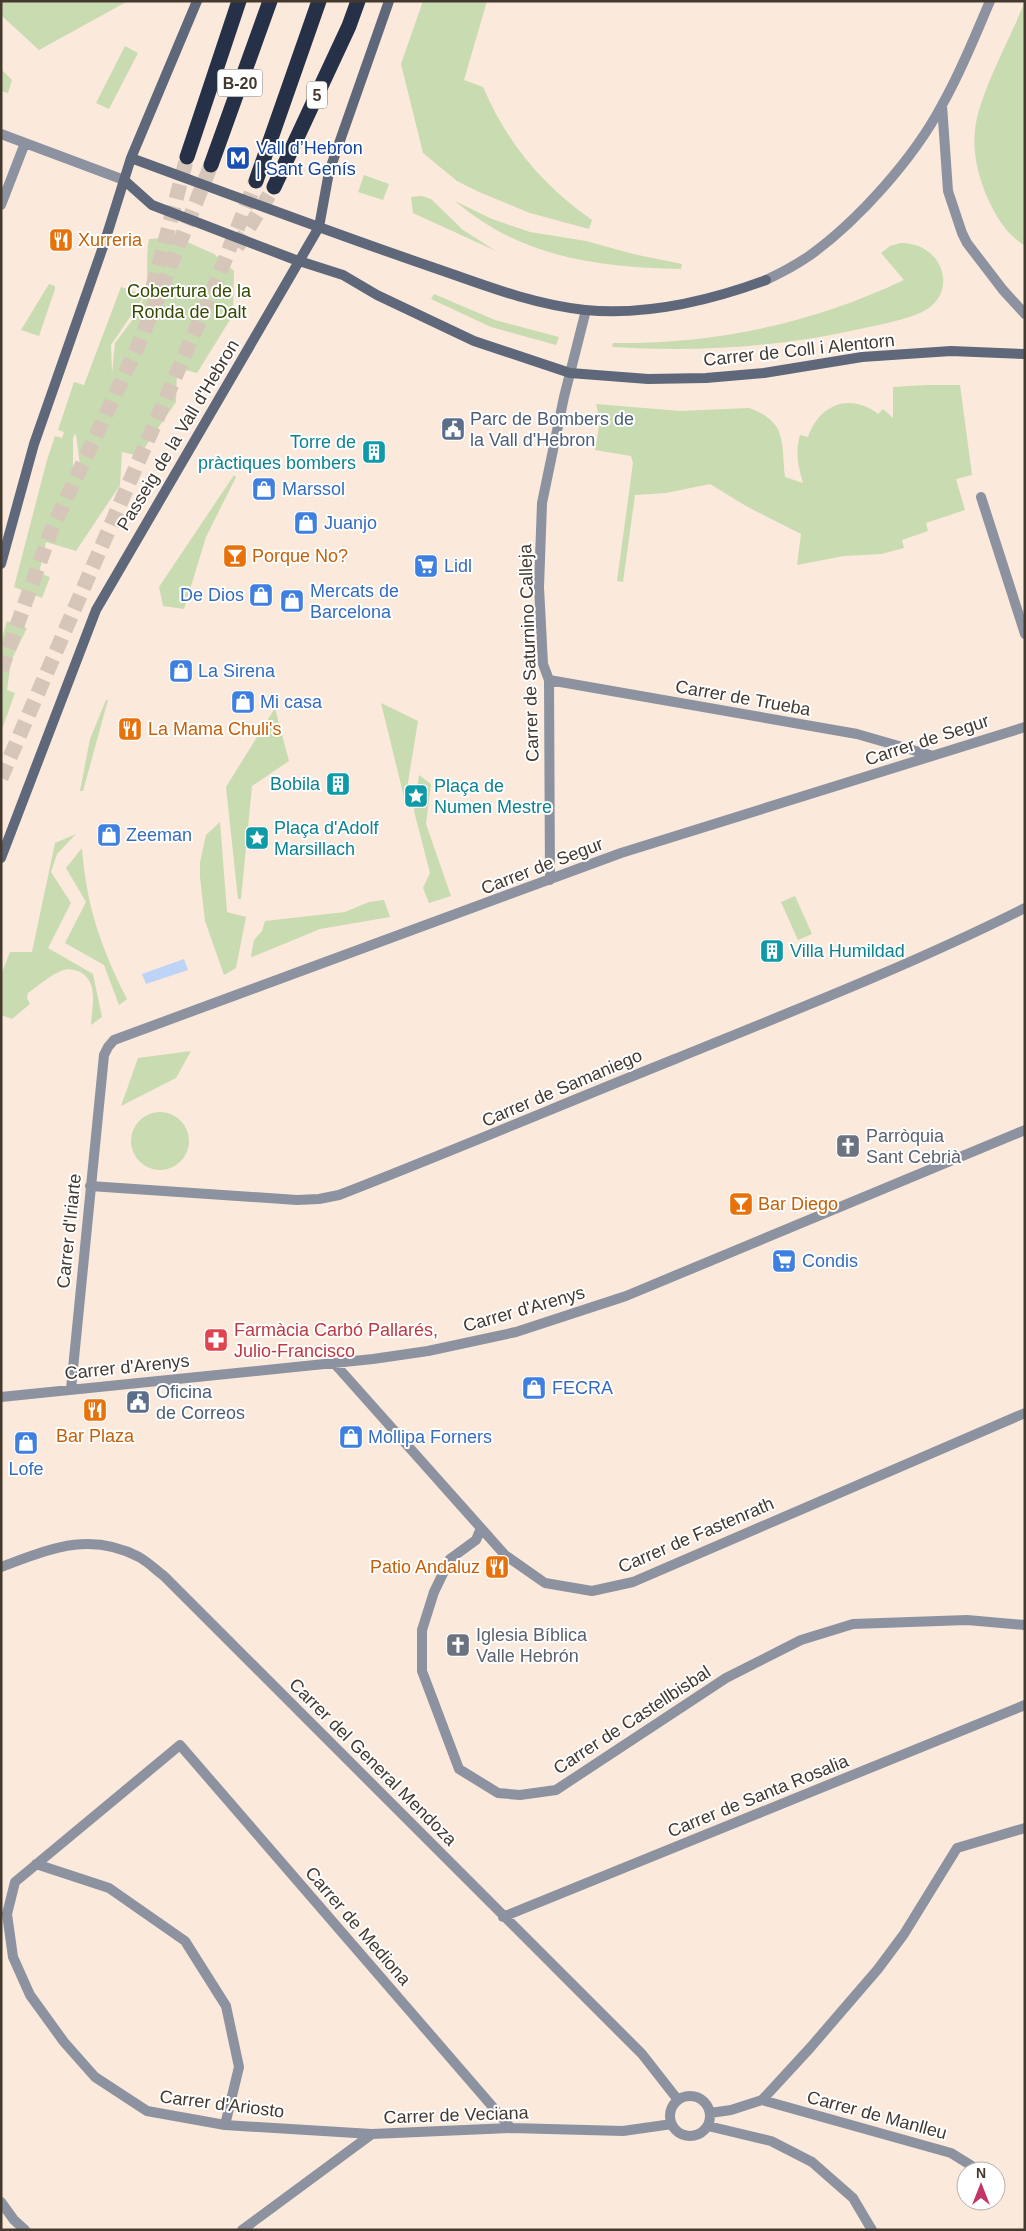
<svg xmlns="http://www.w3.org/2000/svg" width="1026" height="2231" viewBox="0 0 1026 2231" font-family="Arial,sans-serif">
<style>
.green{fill:#c9dbb1;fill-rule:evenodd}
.water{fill:#bed4f7}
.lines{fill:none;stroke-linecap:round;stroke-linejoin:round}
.highway-tunnel{stroke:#d6c6b9;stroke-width:15;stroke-dasharray:15 8;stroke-linecap:butt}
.street{stroke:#8c929f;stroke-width:10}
.secondary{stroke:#5f687a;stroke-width:10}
.highway{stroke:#263148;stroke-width:15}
.labels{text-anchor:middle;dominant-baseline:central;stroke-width:4;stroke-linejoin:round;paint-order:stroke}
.shield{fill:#fff;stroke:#7c746d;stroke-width:1}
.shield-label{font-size:16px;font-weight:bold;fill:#44392f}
.transit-label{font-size:18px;fill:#164399;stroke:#fff;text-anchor:start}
.food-label{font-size:18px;fill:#c56008;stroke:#fff;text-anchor:start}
.park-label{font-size:18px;fill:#344a00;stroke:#fff}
.street-label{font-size:18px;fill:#44392f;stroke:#fff}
.service-label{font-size:18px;fill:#4e5e75;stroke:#fff;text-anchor:start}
.culture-label{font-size:18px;fill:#0d838f;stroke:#fff;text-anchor:start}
.shop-label{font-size:18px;fill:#366cbe;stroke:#fff;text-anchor:start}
.worship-label{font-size:18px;fill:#5b616d;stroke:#fff;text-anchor:start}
.health-label{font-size:18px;fill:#be3a42;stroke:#fff;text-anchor:start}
</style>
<rect width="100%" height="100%" fill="#fbe9db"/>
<!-- green -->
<path class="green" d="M1,1H128L39,50L1,15Z
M423,1H487L464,80L483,87C507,143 542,185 592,220L589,229L530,213L479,192L457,181L423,153L401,64Z
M1025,1V246C1018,241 1010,235 1005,228C986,203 971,163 975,130C979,93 1011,38 1025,1Z
M125,46L138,53L109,109L96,103Z
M1,69L12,80L8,93L1,91Z
M364,175L389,184L383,200L358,192Z
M422,196L431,199L463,230L496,251L413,213L411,197Z
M455,201L492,219L530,232L586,241L633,254L682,264L681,269C597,267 522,258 455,201Z
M176,237L214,254L234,271L233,315L197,373L177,368L176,402L139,456L122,452L120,485L76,551L46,542L39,573L50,577L42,598L14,587L47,460L55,436L62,438L64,432L58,430L74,382L84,385L121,287L144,295C150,277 145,258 149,239ZM143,298L139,311L115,343L112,374L111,345ZM75,434L76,435L81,473L73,470V438Z
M901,243C945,243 960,296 920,313C898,322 873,326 850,331C771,348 693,352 612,347L613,343C715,344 811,324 904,280L881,253L890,246Z
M49,284L55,286V289L39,336L21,330Z
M434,294L495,320L559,337L556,345L491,327L431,299Z
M926,385H960L972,475L956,479L965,510L926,523L928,531L902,540L904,548L881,554L844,556L797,565L801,534L746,506L710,484L666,493L635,495L623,582L617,581L633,463L631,456L595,450L600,421L596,404L680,411L749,408C788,422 781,443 785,477L803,483C798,465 795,453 800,435L808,437C819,405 850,392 878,414L883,409L893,418V387Z
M234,475L236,477L206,537L184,609L163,606L159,587Z
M7,621L27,628L11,661L7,690L15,693L1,732V641Z
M106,700H108L83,791H80L90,739Z
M381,703L418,721L405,801Z
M275,708L289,761L252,786L241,899H238L226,787Z
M419,775L431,784L426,824L451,896L429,903L423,888L430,873L414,811Z
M220,822L227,912L246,917L236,968L224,975L205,921L200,877V862L206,835Z
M76,834L57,854L51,872L71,903L48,948L93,974L102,1017L91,1025C92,1006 99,982 80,972C74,969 67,968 61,971C49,976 38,986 28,993L27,998L30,1004L12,1019L1,1015V975L10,952H32L55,843Z
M82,848C86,905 101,948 127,999L119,1005L104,965L65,943L86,902L66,868Z
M795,896L812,934L798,940L781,902Z
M384,900L390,917L320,929L252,957L251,956L254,940L262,931L265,921L345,912L369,902Z
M191,1051L176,1078L121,1106L138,1058Z
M131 1141a29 29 0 1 1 58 0a29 29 0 1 1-58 0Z"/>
<!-- water -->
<path class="water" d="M184,959L188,970L146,984L142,974Z"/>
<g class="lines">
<!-- highway-tunnel -->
<path class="highway-tunnel" d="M237,247L274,187
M153,288L187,157
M1,670L51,531L138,346L211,165
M1,778L215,285L256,181"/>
<!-- street -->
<path class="street" d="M942,105L948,191L962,233L967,243L1003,290L1025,314
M1,134L124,180
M1,205L25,143
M766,280C781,273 796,265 809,256C858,221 914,158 942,105C961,72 975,36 990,1
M981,497L1025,634
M549,680L857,734L930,755
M550,880L549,680L543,664L539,587L542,503L564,397L586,310
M90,1186L297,1200L319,1199L339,1195C452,1151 563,1104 675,1059C793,1011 911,965 1025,908
M334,1363L505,1555L545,1583L592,1591L633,1582L1025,1413
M71,1389L104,1055L108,1047L114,1040L621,853L1025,727
M1,1397L373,1359L428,1351L516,1332L626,1296L1025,1130
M481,1528L476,1540L450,1559L434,1592L422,1630V1671L459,1769L498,1793L520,1795L556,1790L726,1678L801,1640L853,1624L967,1620L1025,1625
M1,1567C50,1549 89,1531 139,1557C148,1562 156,1570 164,1576L642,2054L678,2100
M36,1864L109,1888L185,1941L226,2006L239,2067L225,2125
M503,1917L1025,1705
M670 2116a20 20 0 1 1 40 0a20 20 0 1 1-40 0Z
M762,2100L951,2153L980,2171
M710,2113L731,2110L762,2100L810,2048L878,1969L904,1934L957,1848L1025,1828
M708,2126L771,2141L812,2162L853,2198L872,2230
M372,2134L225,2125L147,2111L95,2077L64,2042L30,1995L13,1957L7,1914L15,1882L180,1745L511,2128
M1,2202L14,2220L25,2230
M242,2230L372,2134L511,2128L623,2131L672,2124"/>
<!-- secondary -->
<path class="secondary" d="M131,158C229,194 327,231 426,265C479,283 529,304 585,310C647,316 709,301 766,280
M124,180L152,205L293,259L343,275L377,295L474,341L570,373L648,379L706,378L764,373L862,357L951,351L1025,354
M1,564L34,444L104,244L131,158L197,1
M1,858L96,610L319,227L329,172L389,1"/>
<!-- highway -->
<path class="highway" d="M187,157L239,1
M211,165L270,1
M256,181L319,1
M274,187L349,26L358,1"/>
</g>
<!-- icons -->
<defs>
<symbol id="metro-square" viewBox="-11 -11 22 22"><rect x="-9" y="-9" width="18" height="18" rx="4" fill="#1a4fb4" stroke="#fff"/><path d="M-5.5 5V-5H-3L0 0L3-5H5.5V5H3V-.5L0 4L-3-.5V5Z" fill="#fff"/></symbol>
<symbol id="restaurant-square" viewBox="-11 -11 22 22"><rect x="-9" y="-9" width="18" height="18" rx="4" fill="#e8710a" stroke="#fff"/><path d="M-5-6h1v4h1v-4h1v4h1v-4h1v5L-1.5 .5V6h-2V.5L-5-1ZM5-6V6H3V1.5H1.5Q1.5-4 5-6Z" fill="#fff"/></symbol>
<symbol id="civic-square" viewBox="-11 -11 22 22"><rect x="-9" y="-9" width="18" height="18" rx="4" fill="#5c6f8a" stroke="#fff"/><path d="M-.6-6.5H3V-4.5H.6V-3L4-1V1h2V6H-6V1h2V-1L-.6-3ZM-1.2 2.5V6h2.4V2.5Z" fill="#fff"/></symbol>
<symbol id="building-square" viewBox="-11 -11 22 22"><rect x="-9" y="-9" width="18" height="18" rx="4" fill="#0f9aa8" stroke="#fff"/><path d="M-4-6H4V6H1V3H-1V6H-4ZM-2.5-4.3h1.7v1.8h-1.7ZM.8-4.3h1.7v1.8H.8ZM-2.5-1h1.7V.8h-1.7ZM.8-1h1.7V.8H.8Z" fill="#fff"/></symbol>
<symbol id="shop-square" viewBox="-11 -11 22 22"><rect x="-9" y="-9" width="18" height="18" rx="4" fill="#3f7fe0" stroke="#fff"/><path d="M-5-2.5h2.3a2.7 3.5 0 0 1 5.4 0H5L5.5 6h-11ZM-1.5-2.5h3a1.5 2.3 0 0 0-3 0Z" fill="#fff"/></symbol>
<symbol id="bar-square" viewBox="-11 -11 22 22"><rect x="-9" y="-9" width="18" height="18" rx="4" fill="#e8710a" stroke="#fff"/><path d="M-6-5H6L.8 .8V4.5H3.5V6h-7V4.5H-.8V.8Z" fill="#fff"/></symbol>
<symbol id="supermarket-square" viewBox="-11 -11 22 22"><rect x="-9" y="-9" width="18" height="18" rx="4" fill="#3f7fe0" stroke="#fff"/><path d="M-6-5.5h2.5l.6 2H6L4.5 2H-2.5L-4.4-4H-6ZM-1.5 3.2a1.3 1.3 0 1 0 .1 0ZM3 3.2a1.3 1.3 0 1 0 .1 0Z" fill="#fff"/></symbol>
<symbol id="sight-square" viewBox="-11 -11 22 22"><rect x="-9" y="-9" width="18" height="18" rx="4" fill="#0f9aa8" stroke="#fff"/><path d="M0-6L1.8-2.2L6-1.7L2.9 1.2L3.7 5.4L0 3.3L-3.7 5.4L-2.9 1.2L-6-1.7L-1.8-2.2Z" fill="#fff"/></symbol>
<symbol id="church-square" viewBox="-11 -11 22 22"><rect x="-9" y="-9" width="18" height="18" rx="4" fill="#6b7280" stroke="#fff"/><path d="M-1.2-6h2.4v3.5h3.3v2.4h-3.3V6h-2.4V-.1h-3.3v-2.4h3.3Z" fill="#fff"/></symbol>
<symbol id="pharmacy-square" viewBox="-11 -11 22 22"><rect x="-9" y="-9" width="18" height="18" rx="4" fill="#e0444e" stroke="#fff"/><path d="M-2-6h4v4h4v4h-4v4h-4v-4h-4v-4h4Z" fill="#fff"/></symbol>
</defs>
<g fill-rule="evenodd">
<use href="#metro-square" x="224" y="144" width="28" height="28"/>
<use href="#restaurant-square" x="47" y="226" width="28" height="28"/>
<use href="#civic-square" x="439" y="415" width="28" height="28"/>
<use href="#building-square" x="360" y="438" width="28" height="28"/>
<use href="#shop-square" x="250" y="475" width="28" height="28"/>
<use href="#shop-square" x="292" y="509" width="28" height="28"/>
<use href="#bar-square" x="221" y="542" width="28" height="28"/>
<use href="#supermarket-square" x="412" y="552" width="28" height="28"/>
<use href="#shop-square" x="247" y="581" width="28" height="28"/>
<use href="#shop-square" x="278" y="587" width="28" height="28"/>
<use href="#shop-square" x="167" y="657" width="28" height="28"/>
<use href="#shop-square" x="229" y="688" width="28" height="28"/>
<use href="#restaurant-square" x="116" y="715" width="28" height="28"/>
<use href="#building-square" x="324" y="770" width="28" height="28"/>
<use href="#sight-square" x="402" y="782" width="28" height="28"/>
<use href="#shop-square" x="95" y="821" width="28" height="28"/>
<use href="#sight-square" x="243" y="824" width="28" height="28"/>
<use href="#building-square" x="758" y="937" width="28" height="28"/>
<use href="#church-square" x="834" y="1132" width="28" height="28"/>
<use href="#bar-square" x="727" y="1190" width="28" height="28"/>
<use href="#supermarket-square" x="770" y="1247" width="28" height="28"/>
<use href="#pharmacy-square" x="202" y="1326" width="28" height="28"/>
<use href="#shop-square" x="520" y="1374" width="28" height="28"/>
<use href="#civic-square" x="124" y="1388" width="28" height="28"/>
<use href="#restaurant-square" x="81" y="1396" width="28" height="28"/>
<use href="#shop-square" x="337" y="1423" width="28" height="28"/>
<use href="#shop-square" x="12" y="1429" width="28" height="28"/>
<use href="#restaurant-square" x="483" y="1553" width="28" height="28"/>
<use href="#church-square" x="444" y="1631" width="28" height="28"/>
</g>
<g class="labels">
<!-- shield labels -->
<g class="shield">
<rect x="217.5" y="69.5" width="45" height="27" rx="4"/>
<rect x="307" y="81.5" width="20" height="27" rx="4"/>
</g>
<g class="shield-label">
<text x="240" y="83">B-20</text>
<text x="317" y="95">5</text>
</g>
<!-- transit labels -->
<g class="transit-label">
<text x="256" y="148">Vall d’Hebron<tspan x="256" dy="21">| Sant Genís</tspan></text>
</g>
<!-- food labels -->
<g class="food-label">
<text x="78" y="240">Xurreria</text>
<text x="252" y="556">Porque No?</text>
<text x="148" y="729">La Mama Chuli's</text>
<text x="758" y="1204">Bar Diego</text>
<text x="95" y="1436" text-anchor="middle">Bar Plaza</text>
<text x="480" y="1567" text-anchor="end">Patio Andaluz</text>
</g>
<!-- park labels -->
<g class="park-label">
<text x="189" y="291">Cobertura de la<tspan x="189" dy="21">Ronda de Dalt</tspan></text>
</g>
<!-- street labels -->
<g class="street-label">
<text transform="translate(799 350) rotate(-6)">Carrer de Coll i Alentorn</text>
<text transform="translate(178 435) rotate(-59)">Passeig de la Vall d'Hebron</text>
<text transform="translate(529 653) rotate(-92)">Carrer de Saturnino Calleja</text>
<text transform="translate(743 698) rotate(10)">Carrer de Trueba</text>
<text transform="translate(927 740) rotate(-18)">Carrer de Segur</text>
<text transform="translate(542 866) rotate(-21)">Carrer de Segur</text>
<text transform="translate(562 1088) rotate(-23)">Carrer de Samaniego</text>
<text transform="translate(69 1231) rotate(-84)">Carrer d'Iriarte</text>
<text transform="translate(524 1309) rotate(-16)">Carrer d'Arenys</text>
<text transform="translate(127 1367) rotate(-6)">Carrer d'Arenys</text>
<text transform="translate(696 1535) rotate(-23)">Carrer de Fastenrath</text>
<text transform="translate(632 1720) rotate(-33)">Carrer de Castellbisbal</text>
<text transform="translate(373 1762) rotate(45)">Carrer del General Mendoza</text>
<text transform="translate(758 1796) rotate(-22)">Carrer de Santa Rosalia</text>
<text transform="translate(358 1926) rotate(49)">Carrer de Mediona</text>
<text transform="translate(222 2104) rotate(7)">Carrer d'Ariosto</text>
<text transform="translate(456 2115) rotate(-2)">Carrer de Veciana</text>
<text transform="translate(877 2115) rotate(15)">Carrer de Manlleu</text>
</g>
<!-- service labels -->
<g class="service-label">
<text x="470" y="419">Parc de Bombers de<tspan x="470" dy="21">la Vall d'Hebron</tspan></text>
<text x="156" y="1392">Oficina<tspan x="156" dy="21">de Correos</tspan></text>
</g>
<!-- culture labels -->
<g class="culture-label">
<text x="356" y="442" text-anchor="end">Torre de<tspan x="356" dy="21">pràctiques bombers</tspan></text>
<text x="320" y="784" text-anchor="end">Bobila</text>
<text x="434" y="786">Plaça de<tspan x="434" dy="21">Numen Mestre</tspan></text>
<text x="274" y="828">Plaça d'Adolf<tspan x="274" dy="21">Marsillach</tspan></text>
<text x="790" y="951">Villa Humildad</text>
</g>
<!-- shop labels -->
<g class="shop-label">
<text x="282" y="489">Marssol</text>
<text x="324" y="523">Juanjo</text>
<text x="444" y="566">Lidl</text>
<text x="310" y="591">Mercats de<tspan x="310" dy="21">Barcelona</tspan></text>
<text x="244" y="595" text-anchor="end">De Dios</text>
<text x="198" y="671">La Sirena</text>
<text x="260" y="702">Mi casa</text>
<text x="126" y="835">Zeeman</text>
<text x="802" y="1261">Condis</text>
<text x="552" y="1388">FECRA</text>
<text x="368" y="1437">Mollipa Forners</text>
<text x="26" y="1469" text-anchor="middle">Lofe</text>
</g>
<!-- worship labels -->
<g class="worship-label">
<text x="866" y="1136">Parròquia<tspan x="866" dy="21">Sant Cebrià</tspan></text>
<text x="476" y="1635">Iglesia Bíblica<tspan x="476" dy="21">Valle Hebrón</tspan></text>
</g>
<!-- health labels -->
<g class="health-label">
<text x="234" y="1330">Farmàcia Carbó Pallarés,<tspan x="234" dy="21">Julio-Francisco</tspan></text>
</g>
</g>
<!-- border -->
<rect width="1026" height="2231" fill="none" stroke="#44392f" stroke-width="5"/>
<!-- north arrow -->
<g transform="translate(981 2186)"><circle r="24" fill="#ffffff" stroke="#b4b0ac"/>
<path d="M0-4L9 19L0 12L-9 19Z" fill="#c23565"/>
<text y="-8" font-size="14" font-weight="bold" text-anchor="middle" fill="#44392f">N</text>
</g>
</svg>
